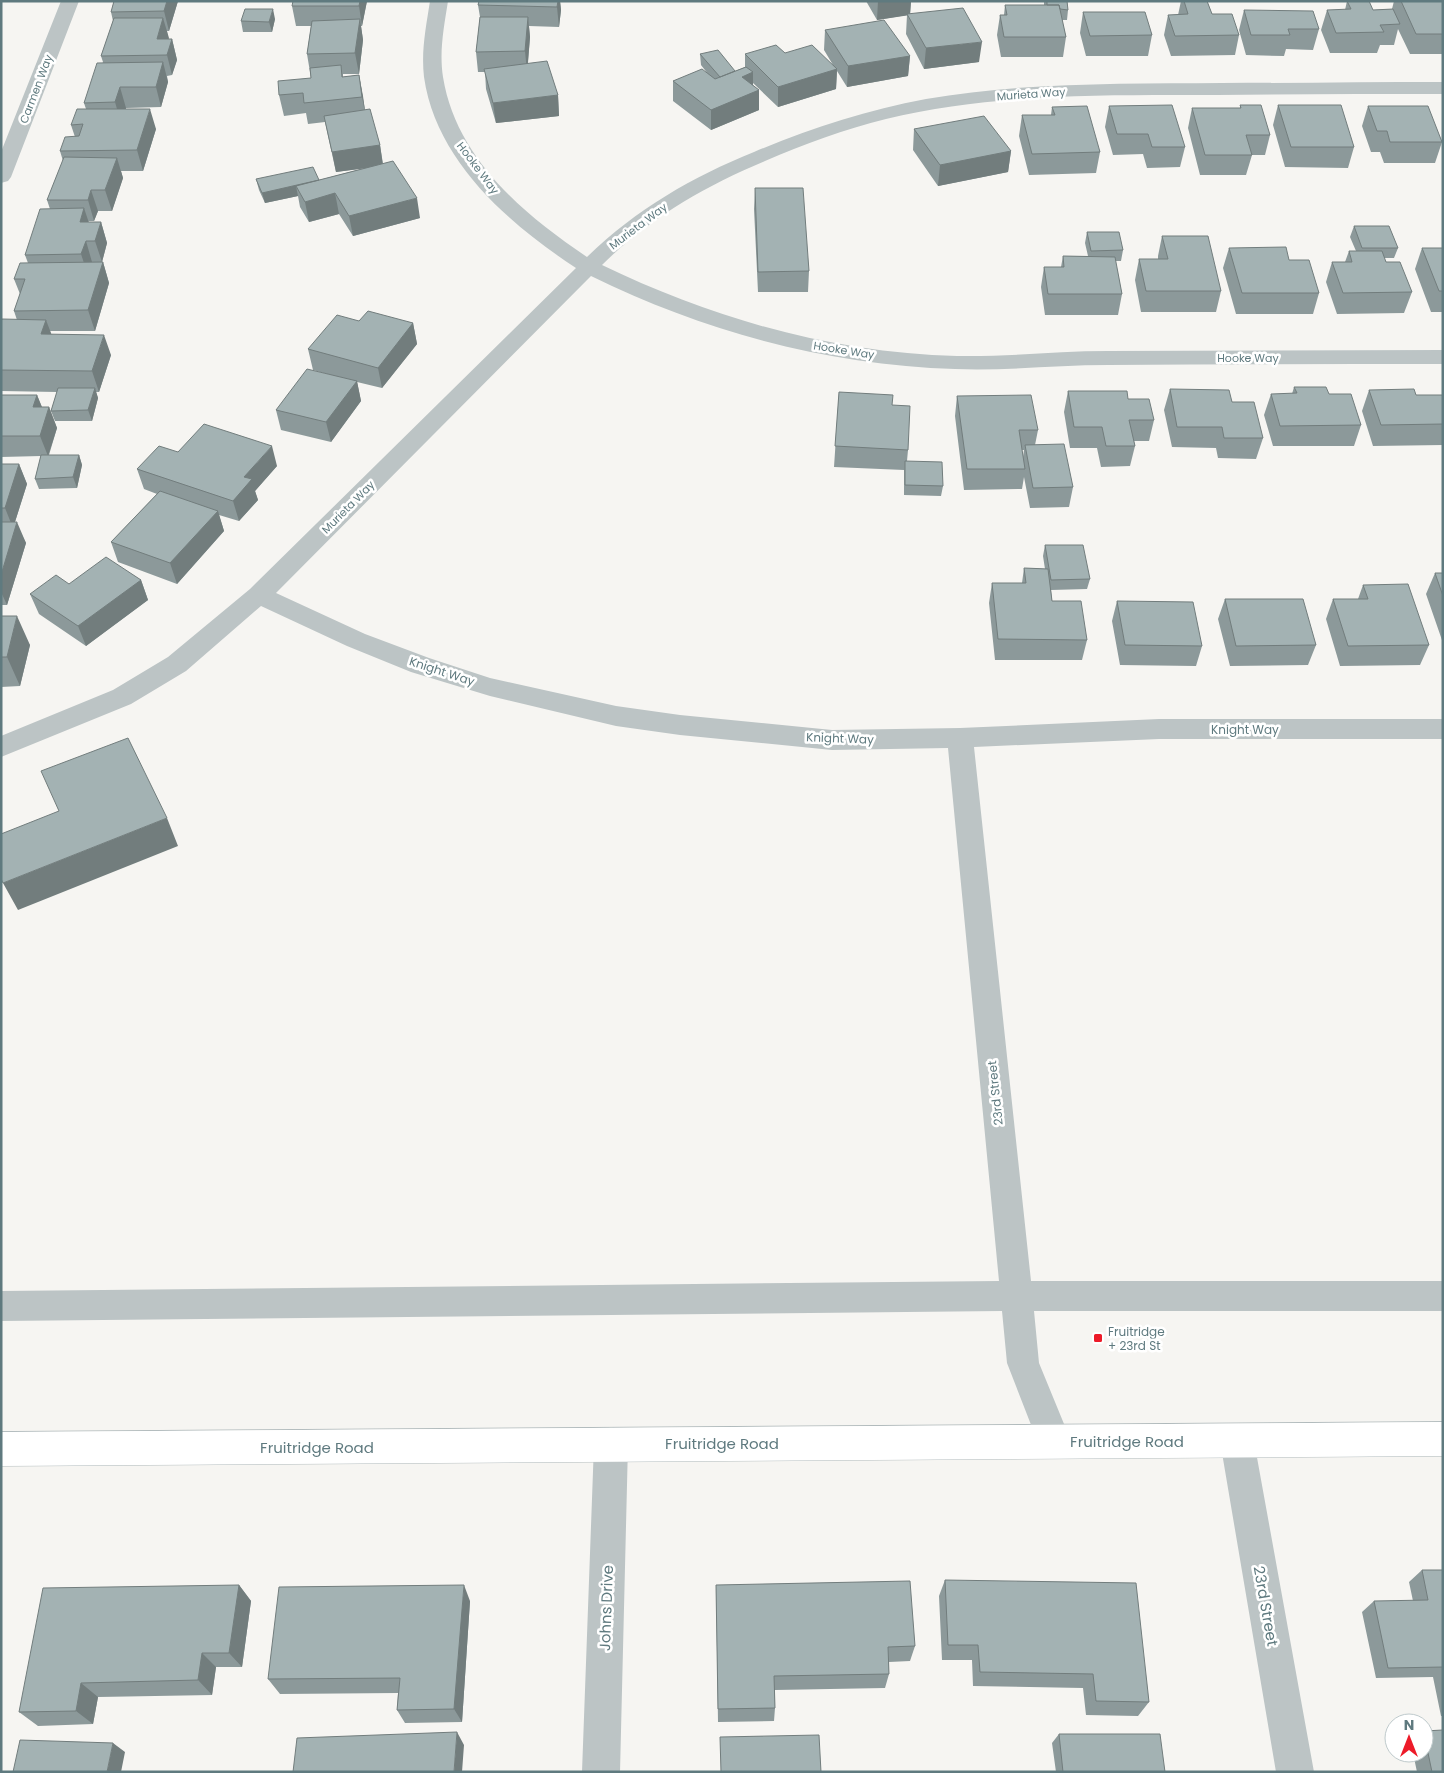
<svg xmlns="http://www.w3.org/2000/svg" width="1444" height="1773" viewBox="0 0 1444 1773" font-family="Poppins,sans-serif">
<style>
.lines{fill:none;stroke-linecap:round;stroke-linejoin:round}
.secondary-casing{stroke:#aeb8ba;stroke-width:1}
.street{fill:#bcc4c5;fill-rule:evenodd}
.secondary{fill:#fff;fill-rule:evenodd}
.wall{fill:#8c999a;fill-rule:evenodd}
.shaded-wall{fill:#727d7d}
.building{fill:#a3b2b3;stroke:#727d7d}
.poi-dot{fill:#ed1b29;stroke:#fff;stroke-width:2}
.labels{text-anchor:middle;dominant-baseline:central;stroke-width:5;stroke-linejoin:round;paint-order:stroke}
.far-street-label{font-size:11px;fill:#5f7a7f;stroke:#fff}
.street-label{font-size:12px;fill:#5f7a7f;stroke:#fff}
.poi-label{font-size:12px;fill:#5f7a7f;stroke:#fff;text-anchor:start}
.near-street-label{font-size:15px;fill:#5f7a7f;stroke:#fff}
</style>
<rect width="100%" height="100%" fill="#f6f5f2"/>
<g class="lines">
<defs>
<path id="secondary" d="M1443,1422V1456L1,1466V1432Z"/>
</defs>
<!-- secondary casing -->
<use href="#secondary" class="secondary-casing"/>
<!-- street -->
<path class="street" d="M61,1H79L11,177L8,181L1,183V152Z
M430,1H448C444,27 439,51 443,77C456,158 523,214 587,257C635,210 692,177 754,152C809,129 866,110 926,99C1023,82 1123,84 1222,83C1296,83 1369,82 1443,82V94C1367,94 1292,94 1217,95C1107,95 994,93 886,119C845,129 804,144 765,161C705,186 648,219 602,265C714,319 833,353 957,356C1008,357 1057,351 1108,351C1219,351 1331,350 1443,350V364C1331,364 1219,364 1108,365C1057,365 1006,371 955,369C828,365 705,332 591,276L276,593L365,634L429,658L490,678L616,706L680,715L832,730L960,728L1159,719H1443V739H1159L974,747L1031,1281H1443V1311H1034L1039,1363L1071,1441L1066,1453L1054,1458L1042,1453L1007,1363L1002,1311L1,1321V1291L999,1281L948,748L832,750L680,735L616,726L490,696L411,672L347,646L261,606L186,671L131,704L1,757V736L113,690L168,657L250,589L576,268C509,224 436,161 424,77C421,51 426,27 430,1Z
M1237,1424L1249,1429L1254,1441L1314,1772H1276L1220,1441L1225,1429Z
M611,1427L623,1432L628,1444L620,1772H582L594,1444L599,1432Z"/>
<!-- secondary -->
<use href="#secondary" class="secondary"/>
</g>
<!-- wall -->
<path class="wall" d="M114,1H178L169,31H167L168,39H172L177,60L172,75L167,76L168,82L161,107L126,108V109L156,129L143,171H121L123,178L112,211H98L94,221H88L89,222H101L107,243L102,262H103L109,283L95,331H50L51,334L111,355L99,392H96L98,398L92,421H55L51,411L57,392L1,391V322L17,320L14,311L20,294L14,279L28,263L25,255L50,209L47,200L63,161L60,151L75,137L71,125L86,109L84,103L103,62L101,56L113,21L111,12Z
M367,1L362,26H361L363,40L359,74H343V77L359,75L365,110L380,145L383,164L420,218L353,236L339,214L309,222L300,207L298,196L265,203L259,190L256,179L319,180L365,168L336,172L325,122L308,124L306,113L284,116L279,95L311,78L307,54L311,26H296L292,6Z
M479,1H560L561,10L559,27L529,26L530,37L528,63L558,95L559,116L496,123L486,89L485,72H478L476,52L480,17L478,5Z
M866,1H911L910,14L979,62L924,69L906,34L907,15L877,20Z
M1044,1H1067L1068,10L1067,20H1062L1066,37L1063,57H1001L997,35L1000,15H1004L1005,5H1044Z
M1181,1H1207L1212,14L1239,35L1235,55L1171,56L1164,35L1168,15H1178Z
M1347,1L1373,10L1392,9L1394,1H1443V54H1410L1398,29L1394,45H1380L1377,53H1330L1321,30L1327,10H1345Z
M1244,10L1319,29L1313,50L1286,49L1284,56L1246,55L1239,30Z
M1083,12L1152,35L1148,56H1086L1080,33Z
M275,19L272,32H243L241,21Z
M825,30L910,56L908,76L847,87L837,71L836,89L778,107L753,83V85L759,90V110L711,130L673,101V81L708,74L701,65L700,54L735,71L745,67V54L785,53L833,65L824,50Z
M1240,105L1270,135L1265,155H1252L1246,175H1200L1188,128L1192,108H1240Z
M1278,105L1354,147L1348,168L1285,167L1273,125Z
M1109,106L1185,147L1180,167L1147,168L1143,154L1113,155L1105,127Z
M1368,106L1442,142L1435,163H1384L1380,152H1371L1362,126Z
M1052,107L1100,152L1096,173L1029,175L1019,136L1022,115H1051Z
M914,129L1011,151L1008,172L938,186L913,150Z
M755,188L809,271L808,292H758L754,209Z
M1354,226L1398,248L1394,258H1384L1386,262L1412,292L1404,313L1337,314L1326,282L1332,262H1345L1349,251H1356L1350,237Z
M1087,232L1123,250L1121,261H1115L1122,294L1118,315H1045L1041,287L1044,267H1061L1063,256H1088L1085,243Z
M1162,236L1221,291L1216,312H1141L1135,280L1139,259H1158V256Z
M1229,248L1289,260L1319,293L1313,314H1236L1223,268Z
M1422,248H1443V312H1431L1415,269Z
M359,321L413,323L417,344L382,388L357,382L361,401L331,442L281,430L276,410L334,376L313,370L308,349Z
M1294,387L1329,394L1361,425L1354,446H1273L1264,415L1271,394H1292Z
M1170,389L1232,402L1263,438L1256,459L1218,458L1216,448L1172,447L1164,410Z
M1369,390L1416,395H1443V445L1373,446L1362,411Z
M1068,391L1128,399L1154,420L1149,441H1134L1135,446L1130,466L1101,467L1097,448H1070L1064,412Z
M839,392L892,405L908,450L907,461L943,486L941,496L904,495V470L834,467Z
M1,395H37L42,407H49L57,428L49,455H79L82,465L77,488L39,489L35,479L41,456L1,457Z
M957,396L1038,430L1035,445L1073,487L1069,507L1030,508L1024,477L1022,489L964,490L955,416ZM1022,450H1024L1023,457Z
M178,452L277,466L255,491L258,500L239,521L219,515L224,531L177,584L118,562L111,542L157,494L144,489L137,469Z
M1,464H19L27,484L15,522L26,543L7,605H1Z
M1045,545L1090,579L1087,589L1051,590L1052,601L1087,640L1082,660H995L989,603L992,583H1022L1024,568L1045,569L1043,556Z
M1435,573H1443V643L1426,594Z
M141,580L148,600L86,646L39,614L30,594Z
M1363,585L1429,645L1420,665L1340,666L1326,619L1333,599H1358Z
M1225,599L1316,645L1308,665L1230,666L1218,619Z
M1117,601L1202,646L1196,666L1120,665L1112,621Z
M1,616L30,645L20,686L1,687Z
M1422,1570H1443V1716H1441L1433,1677L1376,1678L1362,1612L1374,1601H1413L1409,1582Z
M945,1580L1149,1702L1138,1716L1086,1715L1083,1688L973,1686L972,1660H942L939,1596Z
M239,1585L251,1601L242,1667H216L212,1695L98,1697L93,1724L38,1726L19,1712Z
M716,1585L915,1646L910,1661L889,1662V1674L885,1688L775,1690V1708L774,1721L718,1722Z
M470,1601L462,1722L405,1723L397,1710L398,1693L280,1694L268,1679Z
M1424,1731L1443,1772H1417L1413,1753H1424Z
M1059,1734L1165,1772H1056L1052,1743Z"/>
<!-- shaded-wall -->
<path class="shaded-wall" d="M167,1H178L169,31L164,11Z
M360,1H367L362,26L359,6Z
M558,1H560L561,10L559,27L557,7Z
M878,1H911L910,15L877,20Z
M273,9L275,19L272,32L269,22Z
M528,17L530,37L527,72L525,51Z
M163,18L169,38L164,55L157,39Z
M360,19L363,40L359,74L355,53Z
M172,39L177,60L172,75L167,55Z
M982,42L979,62L924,69L926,48Z
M910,56L908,76L847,87L848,66Z
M163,62L168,82L161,107L156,87Z
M837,69L836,89L778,107V87Z
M753,72V92L759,90V110L711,130V110L742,77Z
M359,75L363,96L366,118L362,97Z
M120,87L126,108L121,123L115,102Z
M558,95L559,116L496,123L493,103Z
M150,109L156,129L143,171L137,150Z
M380,145L383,166L336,172L332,152Z
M1011,151L1008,172L938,186L940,165Z
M117,158L123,178L112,211L105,190Z
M319,180L296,186L298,196L265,203L262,193Z
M91,190L98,211L94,221L88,200Z
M335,193L339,214L309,222L305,202Z
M417,198L420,218L353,236L349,216Z
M84,208L91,229L80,222Z
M101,222L107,243L102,262L95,241Z
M86,241L92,262L88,275L81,254Z
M103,262L109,283L95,331L88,310Z
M46,320L54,341L41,334Z
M413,323L417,344L382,388L378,368Z
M104,335L111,355L99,392L92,371Z
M357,381L361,401L331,442L326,422Z
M95,388L98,398L92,421L88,410Z
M37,395L45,415L33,407Z
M49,407L57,428L48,456L40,436Z
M272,446L277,466L255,491L258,500L239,521L233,501L244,477Z
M79,455L82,465L77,488L73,477Z
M19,464L27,484L13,528L5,508Z
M218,511L224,531L177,584L170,563Z
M17,522L26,543L7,605L1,592V575Z
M141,580L148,600L86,646L78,626Z
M17,616L30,645L20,686L7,657Z
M167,818L178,846L18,910L3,883Z
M239,1585L251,1601L242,1667L229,1653Z
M464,1585L470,1601L462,1722L454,1709Z
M202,1653L216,1667L212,1695L198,1680Z
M81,1683L98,1697L93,1724L76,1711Z
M457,1732L464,1745L462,1772H454Z
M113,1743L125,1752L121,1772H107Z"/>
<!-- building -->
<path class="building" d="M114,1H167L164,11L111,12Z
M293,1H360L359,6H292Z
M479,1H558L557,7L478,5Z
M1047,1H1067L1068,10L1060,9L1059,5H1047Z
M1184,1H1207L1212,14H1232L1239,35L1175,36L1168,15L1188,14Z
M1347,1H1369L1373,10L1393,9L1400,24L1380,25L1384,32L1336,33L1327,10L1351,9Z
M1401,1H1443V34H1416Z
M1005,5H1059L1066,37H1004L1000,15H1007Z
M963,8L982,42L926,48L907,14Z
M245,9H273L269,22L241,21Z
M1244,10L1313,11L1319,29H1288L1290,35H1251Z
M1083,12H1145L1152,35L1090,36Z
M480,17H528L525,51L476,52Z
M114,18H163L157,39H172L167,55L101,56Z
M360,19L355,53L307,54L312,21Z
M884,20L910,56L848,66L825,30Z
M776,45L785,53L812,45L837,69L778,87L745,54Z
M718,50L735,71L720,77L700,54Z
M547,61L558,95L493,103L484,69Z
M163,62L156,87H120L115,102L84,103L97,63Z
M341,65L342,77L359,75L362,97L304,103L303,93L279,95L278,81L311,78L310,68Z
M746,67L753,72L742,77L759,90L711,110L673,81L702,69L715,79Z
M1172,105L1185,147H1152L1148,134H1117L1109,106Z
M1240,105H1261L1270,135H1246L1252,155H1205L1192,108H1241Z
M1278,105H1341L1354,147H1291Z
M1087,106L1100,152L1032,154L1022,115H1055L1052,107Z
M1368,106H1428L1442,142H1390L1387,131H1377Z
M77,109H150L137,150L60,151L65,137L79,136L83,124L71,125Z
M370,109L380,145L332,152L324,116Z
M984,116L1011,151L940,165L914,129Z
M64,157L117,158L105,190H91L88,200H47Z
M393,161L417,198L349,216L335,193L305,202L296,186Z
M313,167L319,180L262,193L256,179Z
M755,188H803L809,271L758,272Z
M84,208L80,222H101L95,241H86L81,254L25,255L40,209Z
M1354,226H1389L1398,248H1362Z
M1087,232H1119L1123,250L1091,251Z
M1162,236H1208L1221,291H1146L1139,259H1168Z
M1286,247L1289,260H1309L1319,293H1242L1229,248Z
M1422,248H1443V291H1439Z
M1349,251H1382L1386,262H1400L1412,292L1343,293L1332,262H1352Z
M1063,256L1115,257L1122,294H1048L1044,267H1064Z
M103,262L88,310L14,311L25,279H14L20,263Z
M368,311L413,323L378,368L308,349L337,315L359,321Z
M2,319L46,320L41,334L104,335L92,371L1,370V322Z
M307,369L357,381L326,422L276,410Z
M1294,387H1326L1329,394H1351L1361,425L1280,426L1271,394L1297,393Z
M58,388H95L88,410L51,411Z
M1170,389L1229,390L1232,402H1254L1263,438H1224L1222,427H1177Z
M1414,389L1416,395H1443V424L1381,425L1369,390Z
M1068,391H1127L1128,399H1149L1154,420H1129L1135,446H1106L1102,427H1074Z
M839,392L893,395L892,405L910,406L908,450L835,446Z
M1,395H37L33,407H49L40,436H1Z
M1031,395L1038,430H1019L1025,469H967L957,396Z
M204,424L272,446L244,477L252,479L233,501L137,469L159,446L178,452Z
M1064,444L1073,487L1033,488L1025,445Z
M41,455H79L73,477L35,479Z
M905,461L942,462L943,486L905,485Z
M1,464H19L5,508H1Z
M160,491L218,511L170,563L111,542Z
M1,522H17L1,575Z
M1045,545H1083L1090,579L1051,580Z
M106,557L141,580L78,626L30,594L56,575L69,584Z
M1024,568L1048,569L1052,601H1081L1087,640L998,639L992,583H1026Z
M1435,573H1443V596Z
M1408,584L1429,645L1348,646L1333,599H1368L1363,585Z
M1225,599H1303L1316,645L1236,646Z
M1117,601L1193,602L1202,646L1125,645Z
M1,616H17L7,657H1Z
M128,738L167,818L3,883L1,879V834L59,811L41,771Z
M1422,1570H1443V1667L1388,1668L1374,1601L1428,1600Z
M945,1580L1136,1583L1149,1702L1096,1701L1093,1674L980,1672L978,1645H948Z
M910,1581L915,1646L888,1647L889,1674L774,1676L775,1708L718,1709L716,1585Z
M239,1585L229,1653H202L198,1680L81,1683L76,1711L19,1712L43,1588Z
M464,1585L454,1709L397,1710L400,1678L268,1679L279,1587Z
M1443,1730V1772H1432L1424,1734V1731Z
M457,1732L454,1772H293L297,1738Z
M1059,1734H1160L1165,1772H1063Z
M819,1735L821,1772H721L720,1737Z
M20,1740L113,1743L107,1772H13Z"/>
<!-- markers -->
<rect class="poi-dot" x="1093" y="1333" width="10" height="10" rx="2.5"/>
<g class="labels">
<!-- far-street labels -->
<g class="far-street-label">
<text transform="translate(36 89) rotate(-69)">Carmen Way</text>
<text transform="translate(1031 94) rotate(-4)">Murieta Way</text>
<text transform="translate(478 168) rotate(53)">Hooke Way</text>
<text transform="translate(638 226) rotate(-37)">Murieta Way</text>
<text transform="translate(844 350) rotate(9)">Hooke Way</text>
<text x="1248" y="358">Hooke Way</text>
<text transform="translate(348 507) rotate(-45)">Murieta Way</text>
</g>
<!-- street labels -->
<g class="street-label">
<text transform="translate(442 671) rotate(18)">Knight Way</text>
<text x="1245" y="729">Knight Way</text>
<text transform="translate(840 738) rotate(2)">Knight Way</text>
<text transform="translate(995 1093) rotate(-96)">23rd Street</text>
</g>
<!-- poi labels -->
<g class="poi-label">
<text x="1108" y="1331">Fruitridge<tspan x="1108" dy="14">+ 23rd St</tspan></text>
</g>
<!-- near-street labels -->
<g class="near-street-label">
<text x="1127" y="1441">Fruitridge Road</text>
<text x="722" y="1443">Fruitridge Road</text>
<text x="317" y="1447">Fruitridge Road</text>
<text transform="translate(1266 1606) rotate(80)">23rd Street</text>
<text transform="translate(606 1608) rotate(-88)">Johns Drive</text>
</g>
</g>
<!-- border -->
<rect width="1444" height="1773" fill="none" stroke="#5f7a7f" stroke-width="5"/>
<!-- north arrow -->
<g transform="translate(1409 1738)"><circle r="24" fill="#ffffff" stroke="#bfcacc"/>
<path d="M0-4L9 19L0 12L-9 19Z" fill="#ed1b29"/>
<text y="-8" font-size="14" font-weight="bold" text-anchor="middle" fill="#5f7a7f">N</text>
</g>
</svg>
